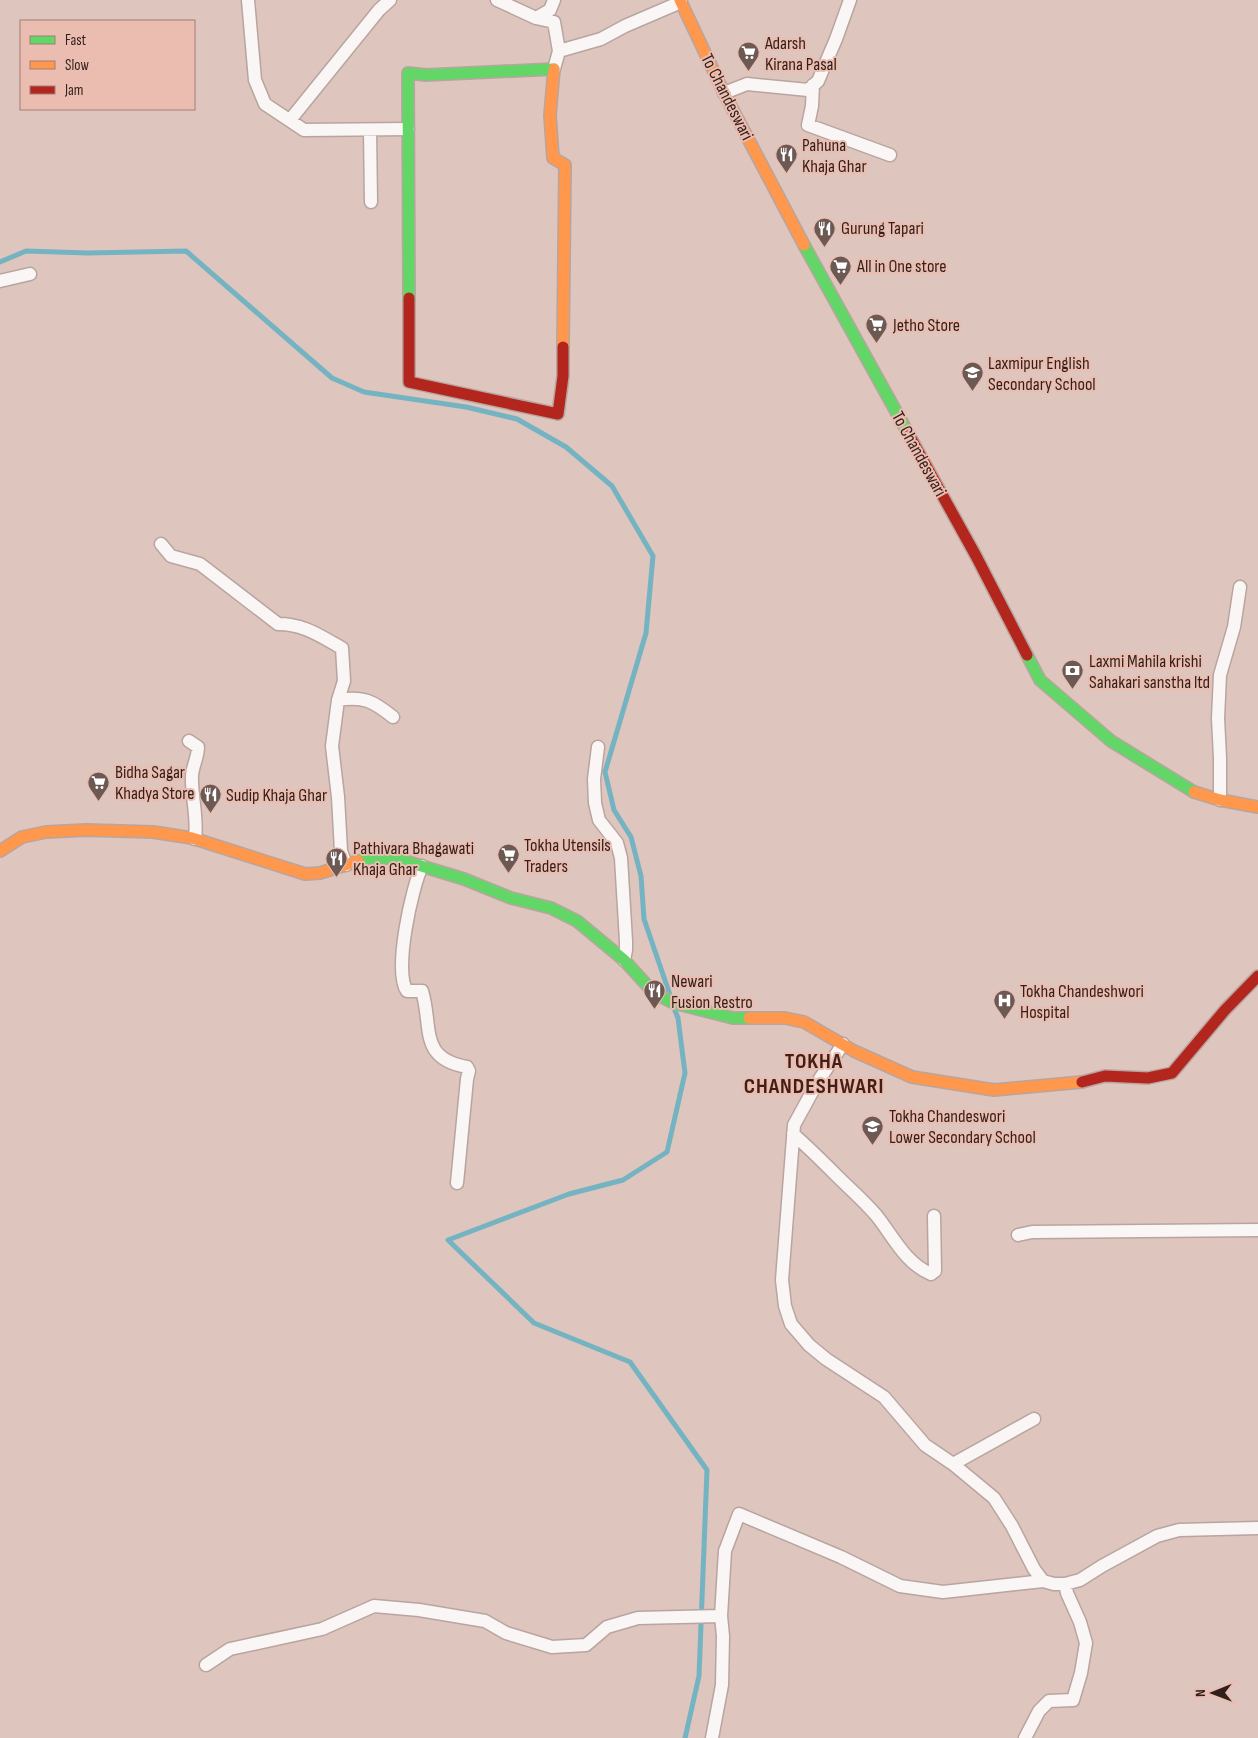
<svg xmlns="http://www.w3.org/2000/svg" width="1258" height="1738" viewBox="0 0 1258 1738" font-family="'Sofia Sans Condensed',sans-serif">
<style>
.lines{fill:none;stroke-linecap:round;stroke-linejoin:round}
.stream{stroke:#74b3c1;stroke-width:5}
.street-casing{stroke:#b8a59f;stroke-width:15}
.fast-casing{stroke:#b8a59f;stroke-width:14}
.slow-casing{stroke:#b8a59f;stroke-width:14}
.jam-casing{stroke:#b8a59f;stroke-width:14}
.street{stroke:#faf6f5;stroke-width:12}
.fast{stroke:#63d668;stroke-width:11}
.slow{stroke:#ff974d;stroke-width:11}
.jam{stroke:#b3261e;stroke-width:11}
.labels{text-anchor:middle;dominant-baseline:central;stroke-width:4;stroke-linejoin:round;paint-order:stroke}
.poi-label{font-size:18px;fill:#301f1a;stroke:#ebbdb0;text-anchor:start}
.street-label{font-size:18px;fill:#301f1a;stroke:#ebbdb0}
.district-label{font-size:22px;font-weight:bold;letter-spacing:1px;fill:#421f16;stroke:#ebbdb0}
</style>
<rect width="100%" height="100%" fill="#dec5bd"/>
<g class="lines">
<!-- stream -->
<path class="stream" d="M0,262L26,251L88,253L186,251L332,378L364,392L466,407L517,419L566,447L612,486L653,556L646,633L605,772L614,810L631,837L641,876L644,919L670,995
M674,1008L678,1018L685,1073L667,1152L623,1180L569,1194L448,1240L534,1323L630,1362L707,1470L699,1676L685,1738"/>
<defs>
<path id="street" d="M248,0L255,80L265,104L304,130L408,129
M497,0L536,18L554,22L559,51
M536,18L550,10L554,0
M554,69L559,51L601,39L625,26L681,2
M813,85L812,106L808,125L890,155
M724,93L747,84L808,90L818,81L836,39L850,0
M290,120L379,10L390,0
M370,130L371,202
M0,281L30,274
M161,544L171,556L200,564L278,624C304,624 320,636 342,648L344,681L338,700L332,746L338,797L341,851L346,865
M338,700C364,696 373,701 393,717
M189,741L198,747C198,757 193,765 192,775C191,796 198,817 195,839
M598,747L594,779L595,803L599,820L617,843L621,858L626,941V950L624,960
M1220,800V758L1218,718L1220,675L1234,627L1240,587
M422,866C412,887 393,972 407,991H422C433,1027 418,1058 467,1067L469,1071L467,1079L457,1183
M843,1044L817,1083L794,1125L782,1280L785,1306L791,1324L809,1345L826,1359L884,1397L925,1445L953,1464L994,1498L1012,1526L1034,1569L1043,1581L1054,1584H1065L1080,1580L1102,1566L1157,1536L1179,1530L1258,1528
M793,1134C808,1147 821,1160 835,1174C849,1188 864,1201 876,1215C893,1236 905,1263 931,1274L935,1271L934,1216
M1018,1235L1032,1232L1258,1230
M953,1464L1034,1419
M206,1665L230,1649L322,1629L374,1606L419,1610L485,1621L506,1633L552,1647L586,1645L607,1627L638,1618L721,1616
M712,1738L722,1685L723,1636L721,1616L725,1551L739,1514L841,1557L900,1586L943,1592L1043,1581
M1025,1738L1039,1711L1049,1701L1073,1700L1081,1673L1086,1643L1080,1622L1067,1593L1065,1584"/>
<path id="fast" d="M804,245L909,435
M409,298L408,73L426,75L554,69
M1027,655L1040,680L1111,741L1194,792
M358,861L370,858H395L464,879L511,898L551,908L577,921L624,960L654,993L674,1003L733,1018H749"/>
<path id="slow" d="M680,0L724,93L804,245
M554,69L550,115L553,158L565,165L563,347
M1194,792L1220,800L1258,807
M0,851L22,837L46,832L86,830L153,832L192,838L305,874L320,873L358,861
M749,1018H785L804,1022L854,1051L912,1077L994,1090L1082,1082"/>
<path id="jam" d="M409,298V382L558,414L563,376V347
M909,435L976,556L1027,655
M1082,1082L1105,1076L1148,1078L1172,1073L1225,1010L1258,976"/>
</defs>
<!-- street casing -->
<use href="#street" class="street-casing"/>
<!-- fast casing -->
<use href="#fast" class="fast-casing"/>
<!-- slow casing -->
<use href="#slow" class="slow-casing"/>
<!-- jam casing -->
<use href="#jam" class="jam-casing"/>
<!-- street -->
<use href="#street" class="street"/>
<!-- fast -->
<use href="#fast" class="fast"/>
<!-- slow -->
<use href="#slow" class="slow"/>
<!-- jam -->
<use href="#jam" class="jam"/>
</g>
<!-- icons -->
<defs>
<symbol id="supermarket-pin" viewBox="-11 -11 22 30"><path d="M0 17L-7.5 6A9.5 9.5 0 1 1 7.5 6Z" fill="#6d5953" stroke="#ebbdb0"/><path d="M-6-5.5h2.5l.6 2H6L4.5 2H-2.5L-4.4-4H-6ZM-1.5 3.2a1.3 1.3 0 1 0 .1 0ZM3 3.2a1.3 1.3 0 1 0 .1 0Z" fill="#fff"/></symbol>
<symbol id="restaurant-pin" viewBox="-11 -11 22 30"><path d="M0 17L-7.5 6A9.5 9.5 0 1 1 7.5 6Z" fill="#6d5953" stroke="#ebbdb0"/><path d="M-5-6h1v4h1v-4h1v4h1v-4h1v5L-1.5 .5V6h-2V.5L-5-1ZM5-6V6H3V1.5H1.5Q1.5-4 5-6Z" fill="#fff"/></symbol>
<symbol id="school-pin" viewBox="-11 -11 22 30"><path d="M0 17L-7.5 6A9.5 9.5 0 1 1 7.5 6Z" fill="#6d5953" stroke="#ebbdb0"/><path d="M0-5L7-2L0 1L-7-2ZM-4 1L0 2.5L4 1V4Q0 6-4 4Z" fill="#fff"/></symbol>
<symbol id="bank-pin" viewBox="-11 -11 22 30"><path d="M0 17L-7.5 6A9.5 9.5 0 1 1 7.5 6Z" fill="#6d5953" stroke="#ebbdb0"/><path d="M-6-4H6V4H-6ZM0-2.3a2.3 2.3 0 1 0 0 4.6a2.3 2.3 0 1 0 0-4.6Z" fill="#fff"/></symbol>
<symbol id="hospital-pin" viewBox="-11 -11 22 30"><path d="M0 17L-7.5 6A9.5 9.5 0 1 1 7.5 6Z" fill="#6d5953" stroke="#ebbdb0"/><path d="M-5-5h3v3.5h4V-5h3V5h-3V1.5h-4V5h-3Z" fill="#fff"/></symbol>
</defs>
<g fill-rule="evenodd">
<use href="#supermarket-pin" x="736" y="40" width="25" height="34"/>
<use href="#restaurant-pin" x="774" y="142" width="25" height="34"/>
<use href="#restaurant-pin" x="812" y="216" width="25" height="34"/>
<use href="#supermarket-pin" x="828" y="254" width="25" height="34"/>
<use href="#supermarket-pin" x="864" y="312" width="25" height="34"/>
<use href="#school-pin" x="960" y="360" width="25" height="34"/>
<use href="#bank-pin" x="1060" y="658" width="25" height="34"/>
<use href="#supermarket-pin" x="86" y="770" width="25" height="34"/>
<use href="#restaurant-pin" x="198" y="782" width="25" height="34"/>
<use href="#supermarket-pin" x="496" y="842" width="25" height="34"/>
<use href="#restaurant-pin" x="324" y="846" width="25" height="34"/>
<use href="#restaurant-pin" x="642" y="978" width="25" height="34"/>
<use href="#hospital-pin" x="992" y="988" width="25" height="34"/>
<use href="#school-pin" x="860" y="1114" width="25" height="34"/>
</g>
<g class="labels">
<!-- poi labels -->
<g class="poi-label">
<text x="765" y="43">Adarsh<tspan x="765" dy="21">Kirana Pasal</tspan></text>
<text x="802" y="145">Pahuna<tspan x="802" dy="21">Khaja Ghar</tspan></text>
<text x="841" y="228">Gurung Tapari</text>
<text x="857" y="266">All in One store</text>
<text x="893" y="325">Jetho Store</text>
<text x="988" y="363">Laxmipur English<tspan x="988" dy="21">Secondary School</tspan></text>
<text x="1089" y="661">Laxmi Mahila krishi<tspan x="1089" dy="21">Sahakari sanstha ltd</tspan></text>
<text x="115" y="772">Bidha Sagar<tspan x="115" dy="21">Khadya Store</tspan></text>
<text x="226" y="795">Sudip Khaja Ghar</text>
<text x="524" y="845">Tokha Utensils<tspan x="524" dy="21">Traders</tspan></text>
<text x="353" y="848">Pathivara Bhagawati<tspan x="353" dy="21">Khaja Ghar</tspan></text>
<text x="671" y="981">Newari<tspan x="671" dy="21">Fusion Restro</tspan></text>
<text x="1020" y="991">Tokha Chandeshwori<tspan x="1020" dy="21">Hospital</tspan></text>
<text x="889" y="1116">Tokha Chandeswori<tspan x="889" dy="21">Lower Secondary School</tspan></text>
</g>
<!-- street labels -->
<g class="street-label">
<text transform="translate(727 97) rotate(63)">To Chandeswari</text>
<text transform="translate(919 454) rotate(61)">To Chandeswari</text>
</g>
<!-- district labels -->
<g class="district-label">
<text x="814" y="1061">TOKHA<tspan x="814" dy="25">CHANDESHWARI</tspan></text>
</g>
</g>
<!-- legend -->
<rect x="20" y="20" width="175" height="90" fill="#ebbdb0" stroke="#a07e74"/>
<rect x="30" y="36" width="25" height="8" fill="#63d668" stroke="#a07e74"/>
<text x="65" y="45" font-size="15" fill="#301f1a">Fast</text>
<rect x="30" y="61" width="25" height="8" fill="#ff974d" stroke="#a07e74"/>
<text x="65" y="70" font-size="15" fill="#301f1a">Slow</text>
<rect x="30" y="86" width="25" height="8" fill="#b3261e" stroke="#a07e74"/>
<text x="65" y="95" font-size="15" fill="#301f1a">Jam</text>
<!-- north arrow -->
<g transform="translate(1213 1693) rotate(269)" stroke="#ebbdb0" stroke-width="4" paint-order="stroke">
<path d="M0-4L9 19L0 12L-9 19Z" fill="#301f1a"/>
<text y="-8" font-size="14" font-weight="bold" text-anchor="middle" fill="#301f1a">N</text>
</g>
</svg>
